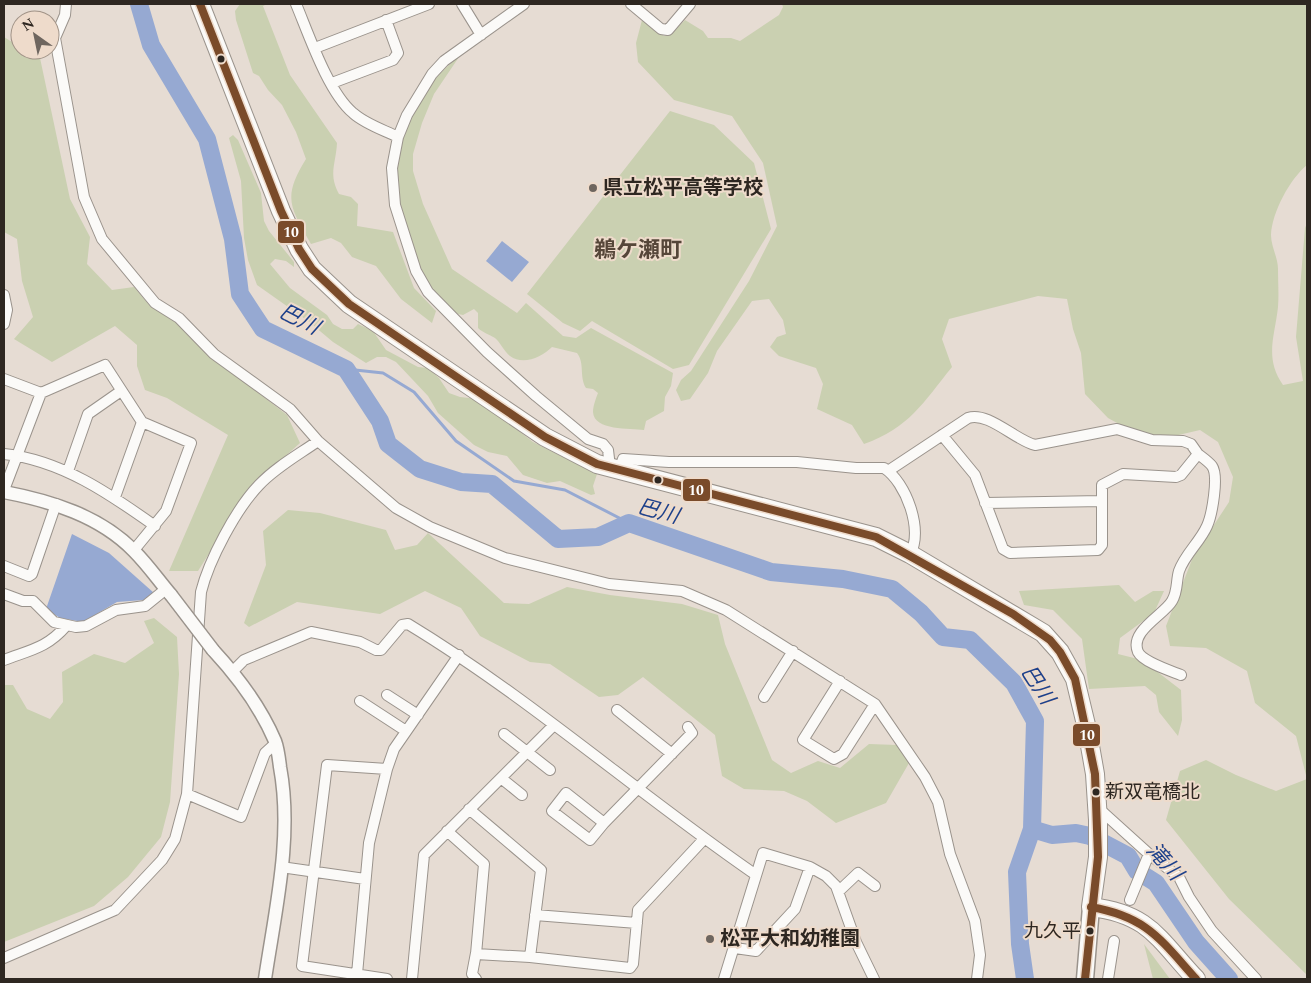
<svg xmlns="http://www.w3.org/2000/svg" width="1311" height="983" viewBox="0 0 1311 983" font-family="Spectral,'Noto Sans JP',serif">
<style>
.green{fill:#cad0b1}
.water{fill:#96a9d2}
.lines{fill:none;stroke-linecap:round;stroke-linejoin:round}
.stream{stroke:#96a9d2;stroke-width:3}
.river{stroke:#96a9d2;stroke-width:18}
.minor-casing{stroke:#9a938c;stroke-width:12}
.tertiary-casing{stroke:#9a938c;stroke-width:15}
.primary-casing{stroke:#9a938c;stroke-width:19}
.trunk-casing{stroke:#9a938c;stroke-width:20}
.minor{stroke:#fbfaf8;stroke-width:10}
.tertiary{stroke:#fbfaf8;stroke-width:12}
.primary{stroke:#fbfaf8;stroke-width:16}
.trunk{stroke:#fbfaf8;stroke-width:18}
.tertiary-bridge-casing{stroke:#9a938c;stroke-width:15;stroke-linecap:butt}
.tertiary-bridge{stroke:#fbfaf8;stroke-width:12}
.bus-1-casing{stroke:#eedbcb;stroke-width:11}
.bus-1{stroke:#7a4b2a;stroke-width:8}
.bus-dot{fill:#2e2721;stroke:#eedbcb;stroke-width:2}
.poi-dot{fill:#6e665f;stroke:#eedbcb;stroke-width:2}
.labels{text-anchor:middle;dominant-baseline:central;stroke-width:4;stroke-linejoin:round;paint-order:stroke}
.bus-label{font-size:19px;fill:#2e2721;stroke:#eedbcb;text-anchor:start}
.poi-label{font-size:20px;font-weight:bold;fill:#2e2721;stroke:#eedbcb;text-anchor:start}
.water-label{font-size:21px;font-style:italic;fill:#1e418b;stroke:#eedbcb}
.quarter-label{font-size:22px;font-weight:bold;fill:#564639;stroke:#eedbcb}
.line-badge{stroke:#eedbcb;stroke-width:2}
.badge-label{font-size:14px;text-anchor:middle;font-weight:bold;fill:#fff}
</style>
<rect width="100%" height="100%" fill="#e6dcd3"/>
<!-- green -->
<path class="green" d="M240,4H267L263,6L290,75L337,143C336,164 328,174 339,194L351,197L358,204L357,226L393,232L414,288L436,311L432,323L401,299L376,266L352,257L341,243L331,238L311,244C290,207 282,198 306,159L296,132L282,105L268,90L259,76L253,73L236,20L235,11Z
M782,4H1307V165C1290,179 1272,212 1271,235C1271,246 1278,258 1278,269C1278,281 1279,295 1278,307C1275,336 1264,358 1283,385L1303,381L1296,337L1305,228L1307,223V975L1229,899L1166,820L1180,771L1206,760L1236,775L1276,791L1307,779L1296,736L1255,703L1247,671L1206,648L1170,646L1166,626L1193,557L1229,502L1233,477L1218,442L1200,430L1174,436L1139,435L1108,418L1085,394L1081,353L1073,329L1067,299L1038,296L949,319L942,339L952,367C923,403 909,428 864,444L852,425L817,409L823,384L816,368L779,356L770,347L777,337L786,334L783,320L769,299L752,301L717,351L708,373L690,399L681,401L676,390L681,380L691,371L749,281L777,226L763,163L732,116L674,100L638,62L636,43L642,20L664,36L671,34L685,20L703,31L708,38H731L740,41L779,15L783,7Z
M4,37L20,47V50H26L40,58L70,199L90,237L87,264L112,290L134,287L151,307L174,318L213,358L287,415L300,443L252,486L198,571H169L228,435L167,398L145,390L137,366V345L115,326L52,362L14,339L33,317L22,281L17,239L4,232Z
M459,57L434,94L422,123L413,154V171L423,204L452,269L517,313L526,303L563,336L576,338L591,328L673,373L671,386L665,397L664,411L646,421L644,430C630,428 594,431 593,412C593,406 596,398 598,393L593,389L586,388C579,377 585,363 577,353L552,347C542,357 523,366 510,356C504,351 500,342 495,338C489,334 483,333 478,328V313L474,309L463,315L458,314C429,293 420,272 410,238C403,216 394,191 396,167C400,126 426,80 459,57Z
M670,111L714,125L754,163L771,229L689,365L673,369L592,321L580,331L563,323L527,294Z
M233,135L238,140L261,193L264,221L269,231L294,262V267L286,261L275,259L270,264L290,288L327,315L333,324L342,329H353L358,324L373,331L386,350L418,367L428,368L439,378L449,393L460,397L478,399L533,442L597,474L593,486L595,494L591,495L560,481L547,483L523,475L507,456L488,452L474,445L438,413L428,396L396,362L386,357H377L366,363L333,342L308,321L257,285L248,260L244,238L241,181L229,138Z
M288,510L320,513L386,530L395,550L417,545L428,533L504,603L529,604L567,587L610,595L682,604L718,615L725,644L772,760L791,773L818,761L840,768L869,744L897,745L909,763L886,803L836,823L807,801L784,791L744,789L722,776L715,735L643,677L618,695L599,697L550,664L530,662L480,636L461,608L425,591L380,614L297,602L249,627L244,623L266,565L263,531Z
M1119,585L1135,602L1153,591H1164L1154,613L1120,638L1118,654L1142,660L1181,690L1182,720L1178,736L1159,712L1156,695L1145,686L1089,689L1082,639L1053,610L1024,605L1019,591Z
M154,618L177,637L179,674L170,802L161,837L128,877L94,906L4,942V685H13L27,709L50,719L63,702L62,672L94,654L125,663L154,643L144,621Z
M1144,944L1170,979H1153Z"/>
<!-- water -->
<path class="water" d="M502,241L529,262L512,282L486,261Z
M72,534L109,553L154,593L144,600L117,602L83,622L60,618L46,609Z"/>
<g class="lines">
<!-- stream -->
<path class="stream" d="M346,369L383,373L414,392L456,441L514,481L565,490L629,523"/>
<!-- river -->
<path class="river" d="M139,4L151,45L207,139L233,239L240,294L263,329L346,369L380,421L388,444L420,469L461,482L492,484L558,539L598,537L629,523L771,572L843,579L892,589L921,613L943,637L970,640L1014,683L1035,721L1032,829L1017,872L1020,944L1025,979
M1032,829L1052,835L1076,833L1090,836L1128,856L1137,871L1156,883L1196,942L1229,979"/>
<defs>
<path id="minor" d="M66,4L65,15L55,38L84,197L102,239L155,303L179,318L214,354L290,409L318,441L396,508L430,527L505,558L609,584L682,591L726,610L875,704L925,777L938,802L950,854L975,921L980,955L977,979
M296,4C309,35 328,92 353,113C365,124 384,130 398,137
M462,4L481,35
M524,4L444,61L432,74L407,115L398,137L392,168L395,205L416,271L428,292L487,352L536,396L588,439L603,444L608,450L610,467
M631,4L661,29L668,30L690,4
M315,48L429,4
M332,83L393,60L398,53L386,20
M4,295L7,310L4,324
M4,379L41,393L105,365L142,422L191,443L166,511L134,550
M4,454C61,460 110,494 155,526
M619,470L623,459L669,462H797L856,468H884C906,482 924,531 910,554
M68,471L88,414L121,391
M888,471L968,418C988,411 1015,440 1035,445L1117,429L1152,440L1183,441L1191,444L1198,454L1181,475L1176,477L1123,474L1102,485V545L1098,550L1010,553L1003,549L975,475L942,435
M4,490L41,393
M115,497L142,422
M985,503L1102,501
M4,566L29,576L32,574L56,504
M4,594L23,601H33L54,622L76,627L86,626L116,610L145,606L166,589
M4,660C30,650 47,648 66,626
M233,671L244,660L311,632L360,642L376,650H381L402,625L408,624C530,698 638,794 756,875
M1181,675C1171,671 1143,662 1138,652C1129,631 1164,615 1172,601C1178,591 1176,581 1179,571C1185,554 1200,542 1207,526C1212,515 1219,476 1212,466C1209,462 1202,457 1198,454
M840,681L803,740L834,759L843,754L875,704
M387,695L418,715
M764,697L793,651
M360,701L406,731
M617,710L672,754
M504,734L550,770
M501,778L522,795
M187,794L241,817L265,753L276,743
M1097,807L1149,854L1179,877L1189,897L1212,931L1256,979
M469,809L541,870L530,957
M604,823L566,793L552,811L590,840L604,823L692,733L688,727
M447,831L484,864L476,954L530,957L630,968L633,964L638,910L704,839
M281,867L365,879
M810,867L826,876L836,886L856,942L874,979
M839,891L858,873L875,886
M1130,900L1149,854
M535,915L637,923
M4,958L115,910L162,860L175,839L187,794L201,592C209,560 236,509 259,485C276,467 298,455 318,441
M357,974L369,843L387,769L394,749L459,655
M387,979L302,966L327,765L387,769
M412,979L424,855L554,725
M476,979L472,974L476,953
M724,979L763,853L810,867L795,909L756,951L735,948
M1108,979L1114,941"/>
<path id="tertiary" d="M4,492C51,501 100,516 134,551C148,565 159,581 171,595
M213,650C238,677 261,708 275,741C278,749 279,759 280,767C293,837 275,911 265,979"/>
<path id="primary" d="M1085,979L1091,907"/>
<path id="trunk" d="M200,4L281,211L299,249L312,269L349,304L545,437L597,464L876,537L910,554L1043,633L1060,652L1075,679L1087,729L1095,774L1098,820V857L1091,907C1150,914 1159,940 1196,979"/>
</defs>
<!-- minor casing -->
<use href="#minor" class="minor-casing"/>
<!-- tertiary casing -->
<use href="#tertiary" class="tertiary-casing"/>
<!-- primary casing -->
<use href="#primary" class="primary-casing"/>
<!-- trunk casing -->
<use href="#trunk" class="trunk-casing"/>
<!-- minor -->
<use href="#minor" class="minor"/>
<!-- tertiary -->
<use href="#tertiary" class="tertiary"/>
<!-- primary -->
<use href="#primary" class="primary"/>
<!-- trunk -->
<use href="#trunk" class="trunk"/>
<defs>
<path id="tertiary-bridge" d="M171,595L213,650"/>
</defs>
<!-- tertiary-bridge casing -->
<use href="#tertiary-bridge" class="tertiary-bridge-casing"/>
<!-- tertiary-bridge -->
<use href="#tertiary-bridge" class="tertiary-bridge"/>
<defs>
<path id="bus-1" d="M200,4L281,211L299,249L312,269L349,304L545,437L597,464L876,537L1013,614L1050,640L1060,652L1075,679L1095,774L1098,857L1085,979
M1091,907C1147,917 1160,939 1196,979"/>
</defs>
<!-- bus-1 casing -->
<use href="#bus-1" class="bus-1-casing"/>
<!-- bus-1 -->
<use href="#bus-1" class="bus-1"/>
</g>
<!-- markers -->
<g class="bus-dot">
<circle cx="221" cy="59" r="4.5"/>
<circle cx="658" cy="480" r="4.5"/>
<circle cx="1096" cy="792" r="4.5"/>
<circle cx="1090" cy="931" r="4.5"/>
</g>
<g class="poi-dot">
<circle cx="593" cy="188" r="5"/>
<circle cx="710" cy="939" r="5"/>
</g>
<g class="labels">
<!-- bus labels -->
<g class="bus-label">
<text x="1105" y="792">新双竜橋北</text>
<text x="1081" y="931" text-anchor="end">九久平</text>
</g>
<!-- poi labels -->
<g class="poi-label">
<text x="603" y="188">県立松平高等学校</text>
<text x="720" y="939">松平大和幼稚園</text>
</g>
<!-- water labels -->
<g class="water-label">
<text transform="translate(299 320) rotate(27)">巴川</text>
<text transform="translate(658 512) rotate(15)">巴川</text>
<text transform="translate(1037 685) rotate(57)">巴川</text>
<text transform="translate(1164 862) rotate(48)">滝川</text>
</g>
<!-- quarter labels -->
<g class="quarter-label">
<text x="638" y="250">鵜ケ瀬町</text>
</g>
</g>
<g class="line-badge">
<rect x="277" y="220" width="28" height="24" rx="5" fill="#7a4b2a"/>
<rect x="682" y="478" width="29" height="24" rx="5" fill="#7a4b2a"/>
<rect x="1072" y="723" width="29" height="24" rx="5" fill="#7a4b2a"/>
</g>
<g class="badge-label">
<text x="291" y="237">10</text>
<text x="696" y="495">10</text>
<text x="1087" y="740">10</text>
</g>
<!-- border -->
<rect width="1311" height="983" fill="none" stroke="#2e2721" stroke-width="10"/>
<!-- north arrow -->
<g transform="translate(35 35) rotate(327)"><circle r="24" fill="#eedbcb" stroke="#a19387"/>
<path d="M0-4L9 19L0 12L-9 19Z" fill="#6e665f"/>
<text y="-8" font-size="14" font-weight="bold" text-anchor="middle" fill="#2e2721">N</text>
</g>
</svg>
